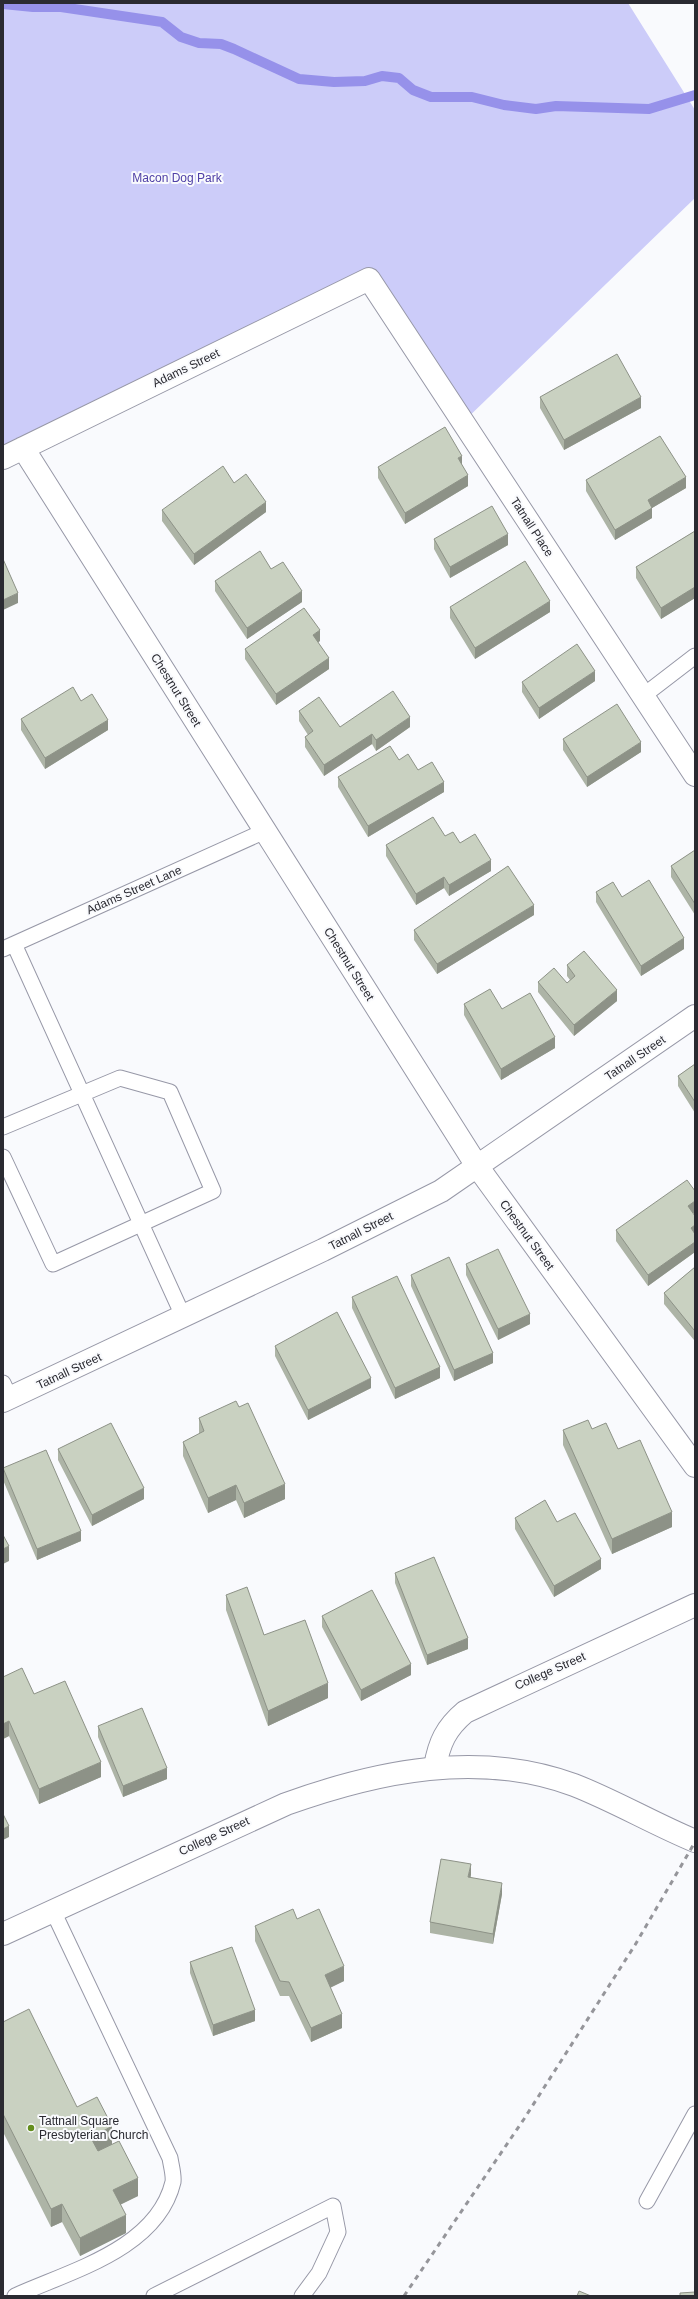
<svg xmlns="http://www.w3.org/2000/svg" width="698" height="2299" viewBox="0 0 698 2299" font-family="Helvetica,sans-serif">
<style>
.park{fill:#ccccf9}
.lines{fill:none;stroke-linecap:round;stroke-linejoin:round}
.stream{stroke:#9691ea;stroke-width:10}
.service-casing{stroke:#9798a7;stroke-width:17}
.minor-casing{stroke:#9798a7;stroke-width:24}
.tertiary-casing{stroke:#9798a7;stroke-width:24}
.service{stroke:#fff;stroke-width:15}
.minor{stroke:#fff;stroke-width:22}
.tertiary{stroke:#fff;stroke-width:22}
.rail{stroke:#95959a;stroke-width:3;stroke-dasharray:5 5;stroke-linecap:butt}
.wall{fill:#adb4a6}
.shaded-wall{fill:#8d9287}
.building{fill:#c9d1c1;stroke:#8d9287}
.poi-dot{fill:#648e1e;stroke:#f9fafd;stroke-width:1.5}
.labels{text-anchor:middle;dominant-baseline:central;stroke-width:4;stroke-linejoin:round;paint-order:stroke}
.park-label{font-size:12px;fill:#5041a7;stroke:#f9fafd}
.street-label{font-size:12px;fill:#2a2a31;stroke:#f9fafd}
.poi-label{font-size:12px;fill:#2a2a31;stroke:#f9fafd;text-anchor:start}
</style>
<rect width="100%" height="100%" fill="#f9fafd"/>
<!-- park -->
<path class="park" d="M3,3H628L695,110V198L460,425L367,277L3,459Z"/>
<g class="lines">
<!-- stream -->
<path class="stream" d="M3,4L33,7H61L162,22L181,37L199,43L221,44L234,49L299,79L334,82L365,81L382,76L399,78L413,90L431,97H472L504,105L536,109L556,106L649,109L695,95"/>
<defs>
<path id="service" d="M643,696L695,656
M14,944L183,1316
M3,949L265,831
M3,1127L120,1078L170,1092L213,1191L53,1264L3,1157
M3,1383L10,1398
M647,2201L695,2114
M15,2296C70,2271 157,2249 173,2182C174,2175 171,2165 170,2158L53,1911
M154,2296L333,2206L338,2232L319,2273L302,2296"/>
<path id="minor" d="M23,448L477,1166L695,1466
M3,458L369,279L695,775
M3,1401L323,1250L441,1191L695,1016
M435,1767C439,1743 446,1728 465,1712L695,1605"/>
<path id="tertiary" d="M3,1934L286,1804C378,1771 479,1750 574,1785C615,1801 654,1824 695,1841"/>
</defs>
<!-- service casing -->
<use href="#service" class="service-casing"/>
<!-- minor casing -->
<use href="#minor" class="minor-casing"/>
<!-- tertiary casing -->
<use href="#tertiary" class="tertiary-casing"/>
<!-- service -->
<use href="#service" class="service"/>
<!-- minor -->
<use href="#minor" class="minor"/>
<!-- tertiary -->
<use href="#tertiary" class="tertiary"/>
<!-- rail -->
<path class="rail" d="M404,2296L524,2119L635,1945L695,1842"/>
</g>
<!-- wall -->
<path class="wall" d="M540,397L641,408L564,450L540,408Z
M462,465L468,486L405,524L378,478V467Z
M586,480L686,488L652,508V518L615,540L586,491Z
M234,483L266,512L194,565L162,521V510Z
M695,531V598L661,619L636,578V567Z
M434,539L508,545L450,578L434,549Z
M271,569L302,602L247,639L215,591V581Z
M450,607L550,612L475,659L450,618Z
M320,641L318,642L329,669L276,705L245,659V649Z
M595,681L539,719L522,692V682Z
M81,701L108,730L45,769L21,730V719Z
M299,711L340,727H410L376,751L372,744L324,776L305,747V737L308,735L299,721Z
M563,739L641,752L587,787L563,750Z
M399,760L418,770L444,792L368,837L338,787V777Z
M445,836L460,843L491,871L449,896L444,888L416,905L386,856V845Z
M695,847V915L671,877V866L694,851V848Z
M596,892L622,897L684,949L641,976L596,902Z
M534,915L437,974L414,940V930Z
M567,965L617,1001L574,1036L538,992V982L567,983L570,980L567,976Z
M464,1004L502,1009L555,1048L501,1080L464,1015Z
M695,1064V1113L678,1086V1076Z
M695,1191V1212L693,1213L695,1242V1252L648,1286L616,1241V1230Z
M466,1264L530,1324L498,1340L466,1275Z
M695,1267L694,1340L664,1304V1293Z
M411,1275L493,1363L454,1381L411,1286Z
M352,1297L440,1378L395,1399L352,1308Z
M275,1346L371,1388L308,1420L275,1356Z
M199,1418L285,1499L244,1518L236,1500L208,1513L183,1456V1442L199,1434Z
M592,1429L618,1449L672,1527L612,1554L563,1445V1430Z
M58,1449L144,1499L92,1526L58,1460Z
M3,1468L81,1541L37,1560L3,1480Z
M515,1518L557,1522L601,1569L554,1597L515,1529Z
M395,1573L468,1649L427,1665L395,1583Z
M226,1595L264,1635L328,1698L268,1726L226,1610Z
M322,1616L411,1675L361,1701L322,1627Z
M3,1677L34,1694L101,1777L39,1804L9,1736L3,1739Z
M98,1726L167,1779L123,1797L98,1737Z
M471,1875L470,1878L502,1894L493,1944L430,1933V1922Z
M297,1919L344,1981L330,1988L342,2028L311,2042L289,1996H280L255,1941V1926Z
M190,1962L255,2021L213,2036L190,1973Z
M3,2022L77,2107L112,2144L138,2196L120,2205L126,2233L80,2256L62,2222L51,2227L3,2132Z"/>
<!-- shaded-wall -->
<path class="shaded-wall" d="M641,397V408L564,450V440Z
M462,456V467L458,458Z
M468,475V486L405,524V513Z
M686,477V488L652,508V518L615,540V530L648,500Z
M266,502V512L194,565V554Z
M508,534V545L450,578V567Z
M695,587V598L661,619V608Z
M302,591V602L247,639V628Z
M18,593V603L3,610V600Z
M550,601V612L475,659V648Z
M320,630V641L313,646V635Z
M329,658V669L276,705V694Z
M595,671V681L539,719V708Z
M410,717V727L376,751V740Z
M108,720V730L45,769V758Z
M372,734V744L324,776V765Z
M641,742V752L587,787V777Z
M444,782V792L368,837V826Z
M491,860V871L449,896V885Z
M444,877V888L416,905V894Z
M534,905V915L437,974V964Z
M684,938V949L641,976V966Z
M617,990V1001L574,1036V1025Z
M555,1037V1048L501,1080V1069Z
M695,1201V1212L688,1217V1206Z
M695,1225V1236L691,1228Z
M695,1242V1252L648,1286V1275Z
M530,1314V1324L498,1340V1329Z
M695,1329V1339L694,1340V1330Z
M493,1353V1363L454,1381V1370Z
M440,1367V1378L395,1399V1388Z
M371,1378V1388L308,1420V1410Z
M285,1484V1499L244,1518V1503Z
M236,1485V1500L208,1513V1498Z
M144,1488V1499L92,1526V1515Z
M672,1512V1527L612,1554V1539Z
M81,1531V1541L37,1560V1549Z
M9,1546V1561L3,1564V1549Z
M601,1559V1569L554,1597V1586Z
M468,1638V1649L427,1665V1655Z
M411,1664V1675L361,1701V1690Z
M328,1683V1698L268,1726V1711Z
M9,1721V1736L3,1739V1724Z
M101,1762V1777L39,1804V1789Z
M167,1768V1779L123,1797V1786Z
M9,1826V1837L3,1840V1829Z
M471,1864V1875L468,1888V1877Z
M502,1883V1894L493,1944V1934Z
M344,1966V1981L325,1990V1975Z
M255,2010V2021L213,2036V2025Z
M342,2014V2028L311,2042V2028Z
M112,2126V2144L91,2156V2138Z
M138,2178V2196L113,2208V2190Z
M62,2204V2222L51,2227V2209Z
M126,2215V2233L80,2256V2238Z"/>
<!-- building -->
<path class="building" d="M617,354L641,397L564,440L540,397Z
M445,427L462,456L458,458L468,475L405,513L378,467Z
M660,436L686,477L648,500L652,508L615,530L586,480Z
M223,466L234,483L246,474L266,502L194,554L162,510Z
M492,506L508,534L450,567L434,539Z
M695,531V587L661,608L636,567Z
M260,551L271,569L283,562L302,591L247,628L215,581Z
M3,559L18,593L3,600Z
M525,561L550,601L475,648L450,607Z
M304,608L320,630L313,635L329,658L276,694L245,649Z
M577,644L595,671L539,708L522,682Z
M73,687L81,701L92,694L108,720L45,758L21,719Z
M393,691L410,717L376,740L372,734L324,765L305,737L313,731L299,711L319,697L340,727Z
M617,704L641,742L587,777L563,739Z
M390,746L399,760L408,754L418,770L432,762L444,782L368,826L338,777Z
M433,817L445,836L453,832L460,843L475,834L491,860L449,885L444,877L416,894L386,845Z
M695,850V904L671,866Z
M508,866L534,905L437,964L414,930Z
M649,880L684,938L641,966L596,892L613,882L622,897Z
M584,951L617,990L574,1025L538,982L554,968L567,983L575,976L567,965Z
M490,989L502,1009L530,993L555,1037L501,1069L464,1004Z
M695,1064V1102L678,1076Z
M687,1180L695,1191V1201L688,1206L695,1216V1225L691,1228L695,1234V1242L648,1275L616,1230Z
M498,1249L530,1314L498,1329L466,1264Z
M449,1257L493,1353L454,1370L411,1275Z
M695,1267V1329L694,1330L664,1293Z
M397,1276L440,1367L395,1388L352,1297Z
M337,1312L371,1378L308,1410L275,1346Z
M236,1401L239,1407L248,1403L285,1484L244,1503L236,1485L208,1498L183,1442L204,1431L199,1418Z
M588,1420L592,1429L606,1423L618,1449L640,1440L672,1512L612,1539L563,1430Z
M111,1423L144,1488L92,1515L58,1449Z
M46,1450L81,1531L37,1549L3,1468Z
M545,1500L557,1522L575,1513L601,1559L554,1586L515,1518Z
M3,1535L9,1546L3,1549Z
M434,1557L468,1638L427,1655L395,1573Z
M247,1587L264,1635L305,1620L328,1683L268,1711L226,1595Z
M372,1590L411,1664L361,1690L322,1616Z
M22,1668L34,1694L65,1681L101,1762L39,1789L9,1721L3,1724V1677Z
M142,1708L167,1768L123,1786L98,1726Z
M3,1814L9,1826L3,1829Z
M441,1859L471,1864L468,1877L502,1883L493,1934L430,1922Z
M293,1909L297,1919L319,1909L344,1966L325,1975L342,2014L311,2028L289,1982L280,1981L255,1926Z
M232,1947L255,2010L213,2025L190,1962Z
M29,2009L77,2107L97,2097L112,2126L91,2138L98,2151L119,2141L138,2178L113,2190L126,2215L80,2238L62,2204L51,2209L3,2114V2022Z
M579,2291L591,2296H577Z
M695,2292V2296H680V2293Z"/>
<!-- markers -->
<circle class="poi-dot" cx="31" cy="2128" r="4"/>
<g class="labels">
<!-- park labels -->
<g class="park-label">
<text x="177" y="178">Macon Dog Park</text>
</g>
<!-- street labels -->
<g class="street-label">
<text transform="translate(186 368) rotate(-26)">Adams Street</text>
<text transform="translate(532 527) rotate(57)">Tatnall Place</text>
<text transform="translate(176 690) rotate(58)">Chestnut Street</text>
<text transform="translate(134 890) rotate(-24)">Adams Street Lane</text>
<text transform="translate(349 964) rotate(58)">Chestnut Street</text>
<text transform="translate(635 1058) rotate(-34)">Tatnall Street</text>
<text transform="translate(361 1231) rotate(-27)">Tatnall Street</text>
<text transform="translate(527 1235) rotate(54)">Chestnut Street</text>
<text transform="translate(69 1371) rotate(-25)">Tatnall Street</text>
<text transform="translate(550 1671) rotate(-24)">College Street</text>
<text transform="translate(214 1836) rotate(-25)">College Street</text>
</g>
<!-- poi labels -->
<g class="poi-label">
<text x="39" y="2121">Tattnall Square<tspan x="39" dy="14">Presbyterian Church</tspan></text>
</g>
</g>
<!-- border -->
<rect width="698" height="2299" fill="none" stroke="#2a2a31" stroke-width="8"/>
</svg>
